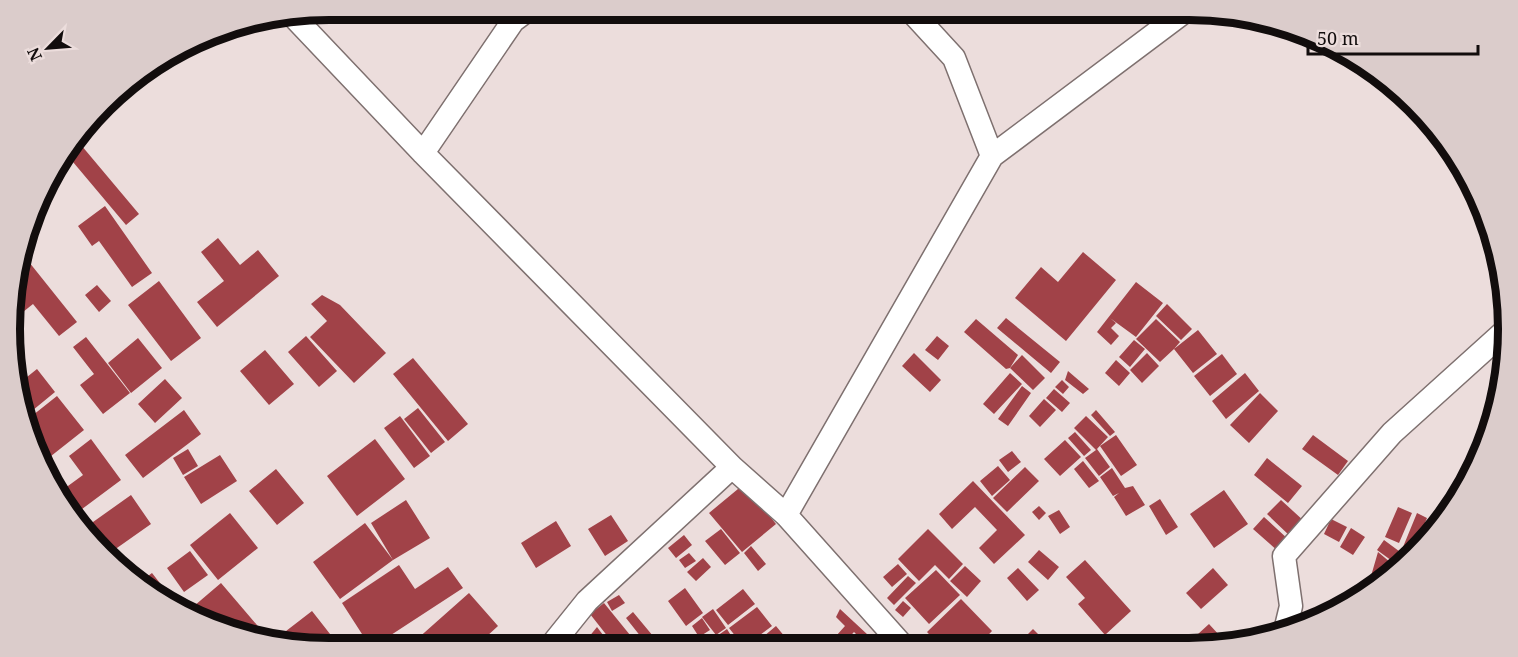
<svg xmlns="http://www.w3.org/2000/svg" width="1518" height="657" viewBox="0 0 1518 657" font-family="'Noto Serif',serif">
<style>
.building{fill:#a14248}
.lines{fill:none;stroke-linecap:round;stroke-linejoin:round}
.street-casing{stroke:#7e706f;stroke-width:25}
.street{stroke:#fff;stroke-width:22}
.rim{fill:none;stroke:#120d0d;stroke-width:8}
</style>
<rect width="100%" height="100%" fill="#ecdddc"/>
<!-- building -->
<path class="building" d="M76,139L139,214L126,225L73,162L49,181L48,180L52,168Z
M105,206L152,273L132,287L99,241L92,246L78,226Z
M218,238L240,265L258,250L279,276L217,327L197,302L224,281L201,252Z
M21,252L77,322L59,336L33,304L13,320L15,267Z
M1083,252L1116,280L1066,341L1015,298L1041,267L1058,282Z
M159,281L201,338L171,361L128,305Z
M1136,282L1163,303L1136,337L1110,318L1116,323L1111,328L1119,336L1111,345L1097,332Z
M97,285L111,301L99,312L85,295Z
M322,295L340,305L386,353L354,383L310,337L327,321L311,304Z
M1167,304L1192,329L1181,340L1156,316Z
M1006,318L1060,362L1051,373L997,328Z
M976,319L1018,355L1010,368L1022,355L1045,378L1033,390L1010,368L1006,369L964,332Z
M1156,319L1180,342L1174,349L1198,330L1217,354L1193,373L1174,349L1160,362L1136,339Z
M306,336L337,371L319,387L288,352Z
M937,336L949,346L938,360L925,350Z
M86,337L130,393L103,414L80,385L94,374L73,347Z
M138,338L162,368L131,393L108,363Z
M1134,340L1145,349L1130,367L1119,357Z
M13,341L21,352L12,359V358Z
M265,350L294,384L269,405L240,371Z
M914,353L941,380L930,392L902,366Z
M1147,353L1159,366L1142,383L1130,370Z
M1222,354L1237,374L1210,396L1194,376Z
M413,358L468,424L448,441L393,374Z
M1116,360L1130,373L1119,386L1105,373Z
M37,369L55,392L27,415L17,385Z
M1068,371L1089,389L1083,394L1065,380Z
M1010,373L1022,384L994,414L983,404Z
M1245,373L1259,391L1226,419L1212,401Z
M165,379L182,398L155,423L138,404Z
M1062,380L1069,387L1063,394L1055,387Z
M1022,386L1031,393L1008,426L998,419Z
M1054,389L1070,403L1062,412L1046,398Z
M1260,393L1278,411L1249,443L1230,425Z
M57,396L84,430L46,460L39,451L28,419Z
M1044,399L1056,410L1040,427L1029,416Z
M418,408L445,442L431,453L404,419Z
M184,410L201,434L143,478L125,455Z
M1096,410L1115,432L1110,436L1091,415Z
M400,416L430,456L414,468L384,428Z
M1086,416L1108,437L1097,449L1110,467L1099,476L1085,458L1096,450L1074,428Z
M1075,432L1091,450L1084,456L1068,438Z
M1116,435L1137,465L1121,476L1100,446Z
M1313,435L1348,461L1338,475L1302,449Z
M91,439L121,480L74,515L57,494L83,475L69,456Z
M375,439L405,479L357,516L327,476Z
M1065,440L1081,457L1060,476L1044,459Z
M188,449L198,466L183,475L173,458Z
M1012,451L1021,462L1008,472L999,460Z
M220,455L237,481L201,504L184,477Z
M1267,458L1302,486L1288,503L1254,475Z
M1083,461L1099,481L1089,488L1074,469Z
M998,466L1010,480L992,496L980,481Z
M1025,467L1039,481L1007,512L993,498Z
M1112,468L1125,488L1133,486L1145,505L1126,516L1114,497L1119,493L1113,496L1100,477Z
M276,469L304,503L277,525L249,491Z
M973,481L1025,535L994,564L979,548L997,530L975,507L952,529L939,514Z
M744,484L776,524L742,552L709,513Z
M1224,490L1248,524L1214,548L1190,514Z
M131,495L151,524L107,555L86,527Z
M1160,499L1178,527L1166,535L1149,506Z
M406,500L430,538L393,560L340,599L313,562L365,523L393,560L371,523Z
M1281,500L1305,522L1291,537L1267,514Z
M1039,506L1046,513L1039,520L1032,512Z
M1398,507L1412,513L1399,543L1385,537Z
M1059,510L1070,527L1060,534L1048,516Z
M230,513L258,548L218,580L190,545Z
M1417,513L1427,518L1413,551L1403,547Z
M611,515L628,541L605,556L588,529Z
M1264,517L1289,540L1279,552L1253,529Z
M1331,519L1347,527L1339,542L1324,534Z
M556,521L571,546L536,568L521,543Z
M1433,521L1438,525L1423,540L1421,538Z
M1351,528L1365,537L1353,555L1340,547Z
M721,529L740,553L725,565L705,541Z
M928,529L963,564L949,579L935,565L919,581L898,559Z
M684,535L692,545L676,558L668,548Z
M1384,540L1407,557L1399,566L1377,550Z
M751,546L766,564L758,571L744,553Z
M1039,550L1059,567L1048,580L1028,562Z
M190,551L208,575L184,592L167,568Z
M1378,552L1397,568L1380,584L1371,576Z
M689,553L696,561L685,568L679,560Z
M703,558L711,567L696,581L687,572Z
M1085,560L1131,611L1105,635L1078,604L1085,598L1066,577Z
M898,564L907,574L892,587L883,577Z
M399,565L415,589L448,567L463,588L371,648L342,603Z
M965,566L981,581L967,597L950,581Z
M1018,568L1039,590L1027,601L1007,578Z
M1213,568L1228,585L1201,609L1186,593Z
M936,570L960,595L929,624L905,598Z
M152,573L174,601L140,582Z
M908,576L916,583L894,605L887,598Z
M221,583L268,638L225,631L206,620L194,606Z
M685,588L703,613L686,626L668,601Z
M743,589L755,604L728,625L716,610Z
M469,593L498,626L474,648H407Z
M619,595L625,603L612,611L607,602Z
M961,599L992,631L978,646H940L927,632Z
M903,601L911,608L903,617L895,610Z
M604,603L630,635L616,647L590,614Z
M757,607L772,626L744,647L729,628Z
M713,609L726,628L716,635L702,617Z
M840,609L868,635L863,641L854,632L844,643L836,636L845,626L836,617Z
M312,611L341,648H328L278,640L277,638Z
M633,612L653,636L645,642L626,618Z
M1313,615L1320,619L1308,625Z
M702,618L710,630L699,637L692,626Z
M1209,624L1220,636L1209,645H1186Z
M776,626L790,643L785,647H751Z
M597,627L612,647H588L584,643Z
M727,629L738,647H724L717,636Z
M1033,629L1050,646H1016Z
M637,634L645,645L642,647H619Z
M996,635L1007,646H985Z
M1224,635L1233,645H1214Z
M565,637L576,647H558Z
M717,638L722,647H703Z"/>
<g class="lines">
<defs>
<path id="street" d="M909,9L954,58L992,156
M292,15L423,153L732,467L786,515L903,646
M423,153L513,21L529,9
M786,515L992,156L1188,9
M1285,631L1291,606L1284,556L1392,433L1505,331
M550,647L587,601L732,467"/>
</defs>
<!-- street casing -->
<use href="#street" class="street-casing"/>
<!-- street -->
<use href="#street" class="street"/>
</g>
<!-- crop -->
<path d="M0 0H1518V657H0ZM329 20H1189A309 309 0 0 1 1498 329V329A309 309 0 0 1 1189 638H329A309 309 0 0 1 20 329V329A309 309 0 0 1 329 20Z" fill="#dbcccb" fill-rule="evenodd"/>
<path class="rim" d="M329 20H1189A309 309 0 0 1 1498 329V329A309 309 0 0 1 1189 638H329A309 309 0 0 1 20 329V329A309 309 0 0 1 329 20Z"/>
<!-- north arrow -->
<g transform="translate(48 48) rotate(245)" stroke="#ecdddc" stroke-width="4.5" paint-order="stroke">
<path d="M0-4.5L10 22L0 15L-10 22Z" fill="#120d0d"/>
<text y="-9" font-size="16" font-weight="bold" text-anchor="middle" fill="#120d0d">N</text>
</g>
<!-- scale -->
<path d="M1308 45v9h170v-9" fill="none" stroke="#120d0d" stroke-width="3"/>
<text x="1317" y="45" font-size="18" fill="#120d0d" stroke="#ecdddc" stroke-width="4.5" paint-order="stroke">50 m</text>
</svg>
